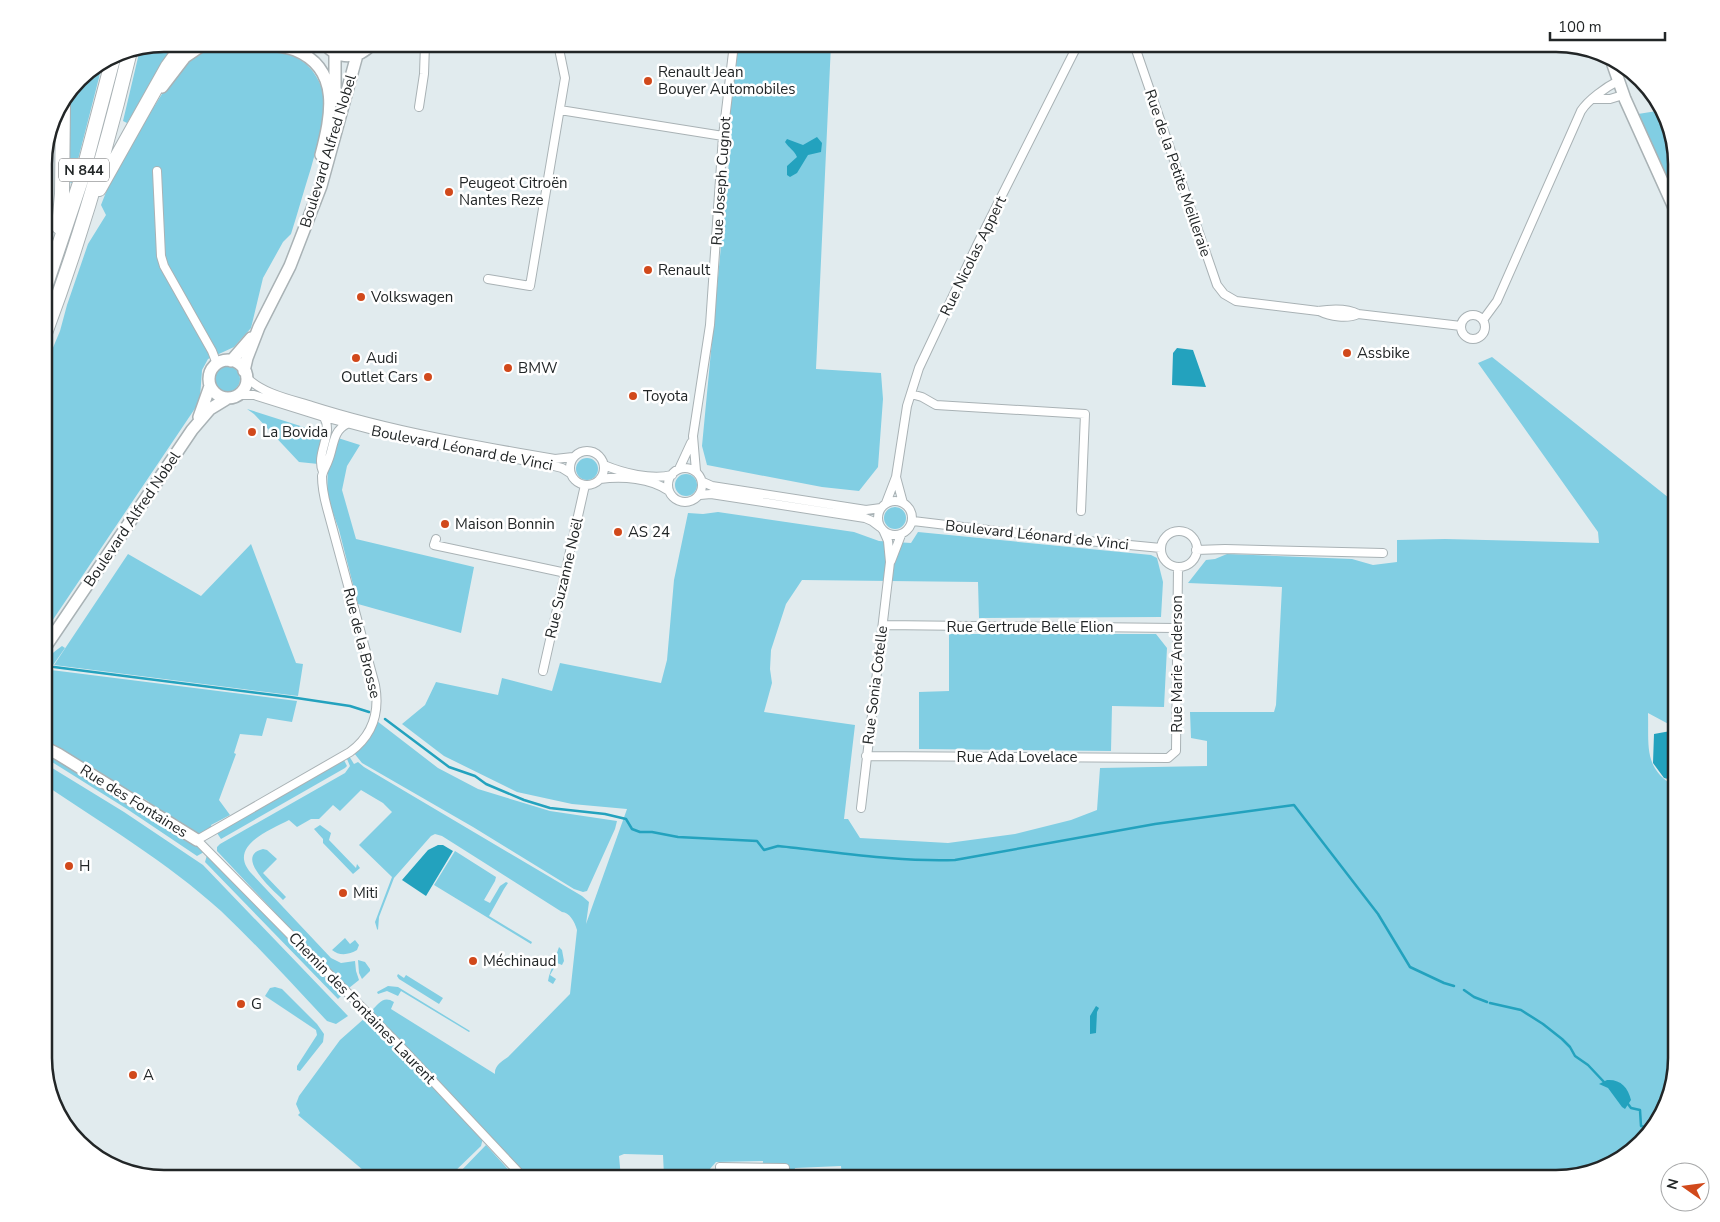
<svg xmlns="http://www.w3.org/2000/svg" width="1720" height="1222" viewBox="0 0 1720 1222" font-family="'Nunito Sans',sans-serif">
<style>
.green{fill:#81cee3}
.water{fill:#23a2be}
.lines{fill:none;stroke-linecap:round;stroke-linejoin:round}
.stream{stroke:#23a2be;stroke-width:2.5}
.street-casing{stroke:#a9b2b5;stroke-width:10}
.secondary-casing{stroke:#a9b2b5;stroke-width:14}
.highway-casing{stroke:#a9b2b5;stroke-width:16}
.street{stroke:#fff;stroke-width:8}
.secondary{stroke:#fff;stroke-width:11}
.highway{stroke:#fff;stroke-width:14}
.poi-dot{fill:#d1491b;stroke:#fff;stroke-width:2}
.labels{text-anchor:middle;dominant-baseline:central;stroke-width:5;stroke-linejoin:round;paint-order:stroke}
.shield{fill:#fff;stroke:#646768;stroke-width:1}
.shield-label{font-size:14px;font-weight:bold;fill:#222627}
.poi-label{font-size:15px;fill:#222627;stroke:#fff;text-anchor:start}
.street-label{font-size:15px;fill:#222627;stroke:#fff}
.rim{fill:none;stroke:#222627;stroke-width:2.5}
</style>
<rect width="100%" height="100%" fill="#e1ebee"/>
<!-- green -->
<path class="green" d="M164,44H176L127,123L123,121L140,49Z
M212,44C238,44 280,47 302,61C313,68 322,84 324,96C327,119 317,146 311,168C304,190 298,212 291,234L283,242L263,278L251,328L234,347L208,359L202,370L200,398L198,404L44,633V369L60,331L67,305L88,244L106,215L101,205L110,182L124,154L169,83L189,56Z
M738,44H831L816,369L881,373L883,399L878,467L859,491L822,487L707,465L702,446L730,151L729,120Z
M103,62L72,183L66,181V98L85,74Z
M1663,110L1676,164V204L1638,114Z
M1492,357L1669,498L1676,496V728L1648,713C1649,746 1643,769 1676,787V1058L1670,1096L1652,1131L1609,1166L1556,1178H842L841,1166L795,1168L793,1178H762L763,1161L716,1162L709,1170L664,1176L663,1155L624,1154L619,1156L621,1178H527L371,1011C379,1004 383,995 394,1002L391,1009L495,1074C494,1066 502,1061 508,1057L570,994L577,930C575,922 569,912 562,912L442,836L435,834L431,836L394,878L379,917L378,930L377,929L375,922L392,877L359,845L392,812L383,803L361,790L340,811L333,805L319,819H311L297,827L289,820C270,830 227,846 251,873L331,958L341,963L355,961L356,971L359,980L349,988L295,934L217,851V847L220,844L345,773L350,766L347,759L349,756L354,764L358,762L364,767L582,896L589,902L586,924L627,809L572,804L517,792L444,756L402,724L425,705L436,682L498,695L502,678L552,691L560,663L661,683L667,660L674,580L688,513L703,514L718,512L854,532L879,541L911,543L918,532L1151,555L1157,558L1163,582L1161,617L979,618L978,582L802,580L786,604L771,650L770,669L772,683L764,712L855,725L844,819H848L860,838L948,843L1015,834L1071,820L1097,810L1100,768L1207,766V741L1191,738L1190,712H1274L1276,705L1282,587L1188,583L1206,560L1215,559L1227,554L1352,559L1373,565L1397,562V540L1445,539L1599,543L1598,532L1478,363Z
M214 379a13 13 0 1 1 26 0a13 13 0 1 1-26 0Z
M247,409L360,445L347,466L342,490L356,539L474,567L461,633L358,604L339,530L327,496L328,465L299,462L254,414Z
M576 469a11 11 0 1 1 22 0a11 11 0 1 1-22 0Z
M675 485a11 11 0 1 1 22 0a11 11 0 1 1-22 0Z
M884 518a11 11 0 1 1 22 0a11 11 0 1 1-22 0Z
M251,544L296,663L303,664L298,696L54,665L128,554L201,596Z
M949,634H1156L1167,648L1164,707L1112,706L1111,751L919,749V692L949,691Z
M62,646L65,648L44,678C44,659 47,657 62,646Z
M51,670L297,701L292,722L267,718L262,736L240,734L234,753L236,754L219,800L230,815L211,825L212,828L199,834L148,805L149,802L146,800L111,781L44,740V680Z
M377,721L438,768L478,789L550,811L617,821L615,829L587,891L583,892L574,889L473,827L362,763L354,753Z
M44,752L189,840L204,852L197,856L127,809L44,757Z
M344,760L347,766L345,768L221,839L217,833Z
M44,763L124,812L203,865L348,1016L336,1024L327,1021C292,984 258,946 221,911C167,862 104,825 44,784Z
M320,825L331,833L329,840L356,868L357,864L360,868L353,874L323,843V839L314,829Z
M263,849L267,850L277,859L263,873L286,897L283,900C274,891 233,856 263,849Z
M455,851L496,877L495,881L484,900L490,903L500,886L506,882L508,883L504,889L489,916L532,942L531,944L434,885Z
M207,855L342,995L338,999L205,862Z
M345,938L350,944L355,940L359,945L357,950C349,955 339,956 332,950Z
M559,947L562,950L564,961L562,965L557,963L550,975L556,979L553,984L548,981L549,976Z
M358,960L365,962L370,969V971L362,979L359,973Z
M398,974L404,978L406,975L443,998L439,1004L399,979L397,976Z
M388,986L398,987L470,1031L469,1032L401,991L398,996L387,991L378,994L377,992Z
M275,987L282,989L317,1024L324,1034L323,1042L300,1071L297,1070V1066L317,1035L316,1030L265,996L270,988Z
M366,1017L386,1035L387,1039L483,1138L481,1146L448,1178H369L370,1176L298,1115L300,1113L296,1104L299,1096L340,1040Z
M486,1145L516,1178H454Z"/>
<!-- water -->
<path class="water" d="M817,137L822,143L821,152L808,155L797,173L790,177L787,175V166L797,157C794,150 789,148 785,142L787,139L803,145Z
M1177,348L1193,350L1206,387L1172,385L1173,353Z
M1676,730V781L1664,778L1653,763L1654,734Z
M438,845H443L453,851L426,896L402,880L428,850Z
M1096,1006L1099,1008L1097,1012L1096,1033L1090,1034V1016Z
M1607,1080C1620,1079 1628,1087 1631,1100L1625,1109L1622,1107L1608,1088L1599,1084Z"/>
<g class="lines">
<!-- stream -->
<path class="stream" d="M54,667L290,697L350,706L369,712
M385,719L449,767L475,776L486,784L524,800L550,808L605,814L626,819L632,829L640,832H652L678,837L757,841L764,850L778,846C837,852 896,862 955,860L1155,824L1294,805L1378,914L1410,967L1444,983L1454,986
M1464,990L1474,997L1487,1002
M1490,1003L1521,1010L1543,1024L1562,1039L1570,1047L1575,1056L1588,1065L1604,1082
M1628,1104L1631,1108L1640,1110L1641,1126L1653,1129"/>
<defs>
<path id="street" d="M1134,44L1217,285L1224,294L1236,301L1318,311C1331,309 1347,308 1358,314L1461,326
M1594,99H1610L1623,95
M419,107L424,74L425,44
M560,110L723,136
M157,171L161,256L164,266L212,351L217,364
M488,279L530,286L565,78L558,44
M1319,311C1331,317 1347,319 1358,314
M1461 327a12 12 0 1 1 24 0a12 12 0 1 1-24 0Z
M1483,320L1497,301L1581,111C1588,100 1606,87 1618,81
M246,377C263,394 289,399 312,406C391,431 473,445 555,459L573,457
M911,394L922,397L936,405L1085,414L1081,511
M238,395H254L324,417L403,438L554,466L562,468L570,473
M347,424C332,431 334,447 328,461C326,467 323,470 322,476C322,487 324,497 327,508L375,685C380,712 373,735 350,752L197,840L399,1045L524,1178
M570 468a17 17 0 1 1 34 0a17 17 0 1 1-34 0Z
M604,465C623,473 651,480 672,475
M668 485a17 17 0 1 1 34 0a17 17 0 1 1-34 0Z
M679,469L691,443
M696,471L693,436L710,325L723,136L734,44
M323,472C315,453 334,435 324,417
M896,477L907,406L919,368L978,243L1078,44
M600,479C622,476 651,478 669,491
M703,482L712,486L866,510L881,508
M700,495L711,494L865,518L872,521L880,527
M878 518a17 17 0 1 1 34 0a17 17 0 1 1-34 0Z
M886,503L896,477L903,503
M913,521L1056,538L1161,548
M1161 549a18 18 0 1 1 36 0a18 18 0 1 1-36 0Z
M436,539L434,545L566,573
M1196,550L1225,549L1383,553
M891,561L901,535
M883,625L1176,628
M543,671L585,485
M866,756L1168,758L1176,751L1178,567
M861,808L890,562L888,541L884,532
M721,1178L720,1167L785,1168"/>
<path id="secondary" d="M261,44C272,45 285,46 295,50C342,69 331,117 321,155
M325,44C338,60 359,59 372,44
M335,52V99
M1611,59L1625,99L1676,212
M162,87L185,57L204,44
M209 379a19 19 0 1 1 38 0a19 19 0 1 1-38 0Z
M231,361L251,338
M244,371L247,358L259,327L290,266L321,186L357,55
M199,417L210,386
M44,649L192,430L210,409L228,398
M44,747L58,754L197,840"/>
<path id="highway" d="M99,189L168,66L184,44
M59,227L62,194L63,102
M44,290L81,180L114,55
M44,336C79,243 107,147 130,51"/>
</defs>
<!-- street casing -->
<use href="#street" class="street-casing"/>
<!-- secondary casing -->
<use href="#secondary" class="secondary-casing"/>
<!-- highway casing -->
<use href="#highway" class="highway-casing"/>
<!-- street -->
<use href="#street" class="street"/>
<!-- secondary -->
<use href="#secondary" class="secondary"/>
<!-- highway -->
<use href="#highway" class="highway"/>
</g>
<!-- markers -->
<g class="poi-dot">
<circle cx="648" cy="81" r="5"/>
<circle cx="449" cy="192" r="5"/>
<circle cx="648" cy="270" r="5"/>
<circle cx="361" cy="297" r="5"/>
<circle cx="1347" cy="353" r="5"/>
<circle cx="356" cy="358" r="5"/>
<circle cx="508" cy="368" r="5"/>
<circle cx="428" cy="377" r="5"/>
<circle cx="633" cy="396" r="5"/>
<circle cx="252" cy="432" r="5"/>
<circle cx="445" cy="524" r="5"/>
<circle cx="618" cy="532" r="5"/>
<circle cx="69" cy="866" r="5"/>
<circle cx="343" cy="893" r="5"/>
<circle cx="473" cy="961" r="5"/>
<circle cx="241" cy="1004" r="5"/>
<circle cx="133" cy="1075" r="5"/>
</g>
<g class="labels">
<!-- shield labels -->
<rect class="shield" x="59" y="158.5" width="50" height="23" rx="4"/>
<g class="shield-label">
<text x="84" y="170">N 844</text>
</g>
<!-- poi labels -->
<g class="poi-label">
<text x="658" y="72">Renault Jean<tspan x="658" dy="17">Bouyer Automobiles</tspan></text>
<text x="459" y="183">Peugeot Citroën<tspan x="459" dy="17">Nantes Reze</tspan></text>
<text x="658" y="270">Renault</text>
<text x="371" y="297">Volkswagen</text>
<text x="1357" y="353">Assbike</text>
<text x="366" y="358">Audi</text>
<text x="518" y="368">BMW</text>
<text x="418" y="377" text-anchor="end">Outlet Cars</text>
<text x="643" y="396">Toyota</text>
<text x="262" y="432">La Bovida</text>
<text x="455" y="524">Maison Bonnin</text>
<text x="628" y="532">AS 24</text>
<text x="79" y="866">H</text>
<text x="353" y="893">Miti</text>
<text x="483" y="961">Méchinaud</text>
<text x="251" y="1004">G</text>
<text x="143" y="1075">A</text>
</g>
<!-- street labels -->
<g class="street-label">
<text transform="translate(328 151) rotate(-73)">Boulevard Alfred Nobel</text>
<text transform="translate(1178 173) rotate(71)">Rue de la Petite Meilleraie</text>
<text transform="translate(721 181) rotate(-86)">Rue Joseph Cugnot</text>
<text transform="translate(973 256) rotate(-64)">Rue Nicolas Appert</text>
<text transform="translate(462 448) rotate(11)">Boulevard Léonard de Vinci</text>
<text transform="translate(132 519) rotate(-56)">Boulevard Alfred Nobel</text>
<text transform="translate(1037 535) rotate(6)">Boulevard Léonard de Vinci</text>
<text transform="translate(564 578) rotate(-77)">Rue Suzanne Noël</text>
<text x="1030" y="627">Rue Gertrude Belle Elion</text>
<text transform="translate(362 643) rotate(76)">Rue de la Brosse</text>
<text transform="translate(1177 664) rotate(-90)">Rue Marie Anderson</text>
<text transform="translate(875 685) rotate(-83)">Rue Sonia Cotelle</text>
<text x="1017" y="757">Rue Ada Lovelace</text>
<text transform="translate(134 801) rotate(32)">Rue des Fontaines</text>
<text transform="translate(362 1008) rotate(46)">Chemin des Fontaines Laurent</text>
</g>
</g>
<!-- crop -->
<path d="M0 0H1720V1222H0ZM164 52H1556A112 112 0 0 1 1668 164V1058A112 112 0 0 1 1556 1170H164A112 112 0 0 1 52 1058V164A112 112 0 0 1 164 52Z" fill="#fff" fill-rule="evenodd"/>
<path class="rim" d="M164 52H1556A112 112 0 0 1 1668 164V1058A112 112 0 0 1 1556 1170H164A112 112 0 0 1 52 1058V164A112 112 0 0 1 164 52Z"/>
<!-- north arrow -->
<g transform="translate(1685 1187) rotate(284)"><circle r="24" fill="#ffffff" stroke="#a7a8a9"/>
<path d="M0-4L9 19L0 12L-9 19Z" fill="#d1491b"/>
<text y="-8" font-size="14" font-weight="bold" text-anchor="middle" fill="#222627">N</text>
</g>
<!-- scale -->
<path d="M1550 32v8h115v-8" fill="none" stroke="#222627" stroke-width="2.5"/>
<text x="1558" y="32" font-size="15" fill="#222627" stroke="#ffffff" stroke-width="4" paint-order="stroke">100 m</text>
</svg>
